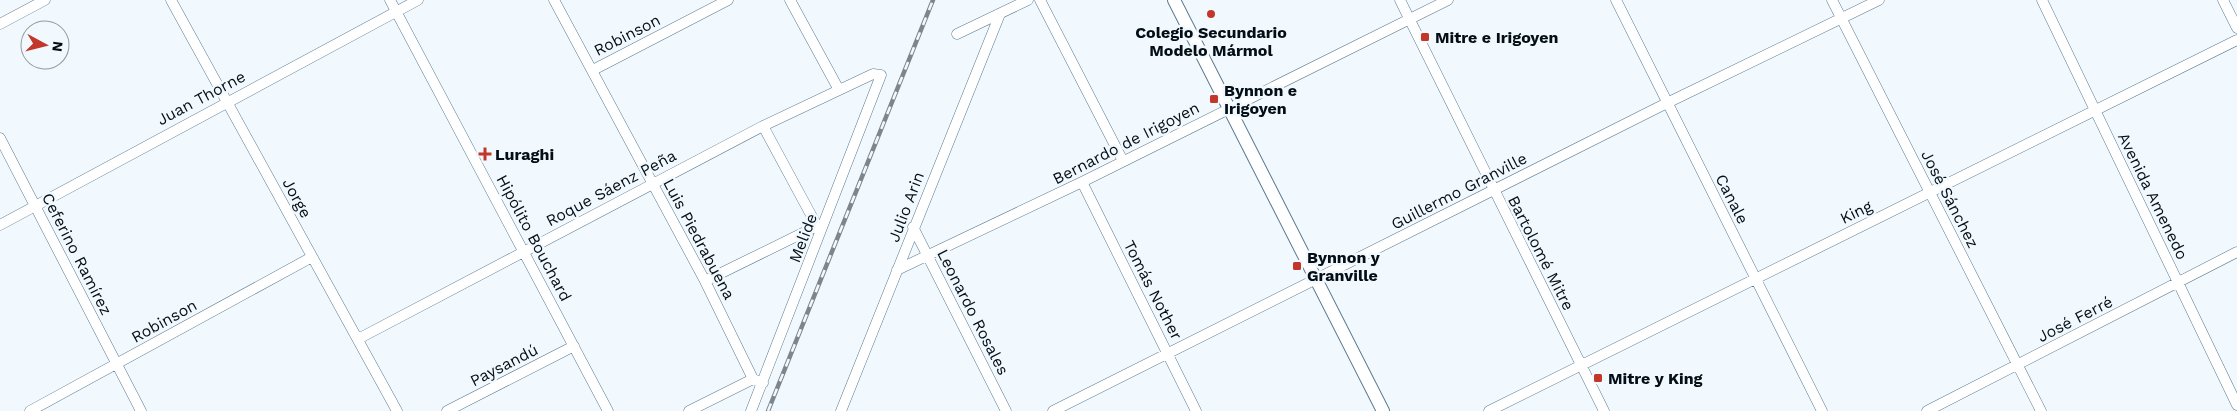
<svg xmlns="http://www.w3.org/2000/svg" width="2237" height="411" viewBox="0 0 2237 411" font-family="'Work Sans',sans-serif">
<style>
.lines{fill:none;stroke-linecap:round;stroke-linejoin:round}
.minor-casing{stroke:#5b7b91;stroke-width:11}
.tertiary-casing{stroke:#5b7b91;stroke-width:14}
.minor{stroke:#fff;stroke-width:10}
.tertiary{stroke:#fff;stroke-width:12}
.rail-casing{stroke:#7d868c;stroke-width:4.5}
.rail{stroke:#f2f9fe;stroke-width:2.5;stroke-dasharray:8;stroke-linecap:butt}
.poi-dot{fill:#c3362a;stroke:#f2f9fe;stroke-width:2}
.labels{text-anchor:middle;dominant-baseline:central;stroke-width:5;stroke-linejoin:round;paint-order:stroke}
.poi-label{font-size:16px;font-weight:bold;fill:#030e16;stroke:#f2f9fe;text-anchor:start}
.street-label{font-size:16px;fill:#030e16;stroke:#f2f9fe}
</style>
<rect width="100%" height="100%" fill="#f2f9fe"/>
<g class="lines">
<defs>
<path id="minor" d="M171,0L397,411
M390,0L608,411
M554,0L705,281L753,379L763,383
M790,0L839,90
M1040,0L1123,161
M1400,0L1604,411
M1616,0L1822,411
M1832,0L2041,411
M2042,0L2237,405
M2223,0L2237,28
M0,24L45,0
M957,34L1028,0
M593,70L728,0
M763,126L817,226L821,229
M0,138L141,411
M1082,182L1196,411
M0,225L418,0
M913,227L1006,411
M897,270L1082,182L1448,0
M705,281L817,226
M358,339L763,126L873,74L881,75L751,411
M30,411L312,257
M447,411L574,346
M689,411L753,379
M841,411L1000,14
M1053,411L1667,103L1879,0
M1489,411L2237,40
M1927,411L2237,252"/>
<path id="tertiary" d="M1174,0L1383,411"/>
</defs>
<!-- minor casing -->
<use href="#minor" class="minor-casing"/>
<!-- tertiary casing -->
<use href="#tertiary" class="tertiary-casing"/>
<!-- minor -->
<use href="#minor" class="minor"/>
<!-- tertiary -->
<use href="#tertiary" class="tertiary"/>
<defs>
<path id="rail" d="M768,411L933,0"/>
</defs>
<!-- rail casing -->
<use href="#rail" class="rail-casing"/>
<!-- rail -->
<use href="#rail" class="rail"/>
</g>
<!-- markers -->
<g class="poi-dot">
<circle cx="1211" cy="14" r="5"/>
<rect x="1420" y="32" width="10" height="10" rx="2.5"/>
<rect x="1209" y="94" width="10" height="10" rx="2.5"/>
<path d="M482.5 146.5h5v5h5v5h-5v5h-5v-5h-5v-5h5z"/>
<rect x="1292" y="261" width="10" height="10" rx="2.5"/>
<rect x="1593" y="373" width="10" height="10" rx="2.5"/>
</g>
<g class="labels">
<!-- poi labels -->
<g class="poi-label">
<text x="1211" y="32" text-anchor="middle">Colegio Secundario<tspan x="1211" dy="18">Modelo Mármol</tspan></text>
<text x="1435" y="37">Mitre e Irigoyen</text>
<text x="1224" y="90">Bynnon e<tspan x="1224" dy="18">Irigoyen</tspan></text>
<text x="495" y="154">Luraghi</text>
<text x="1307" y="257">Bynnon y<tspan x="1307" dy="18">Granville</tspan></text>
<text x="1608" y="378">Mitre y King</text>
</g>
<!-- street labels -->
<g class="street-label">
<text transform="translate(627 35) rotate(-27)">Robinson</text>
<text transform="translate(201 98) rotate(-28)">Juan Thorne</text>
<text transform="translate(1126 143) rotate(-27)">Bernardo de Irigoyen</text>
<text transform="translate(611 188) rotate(-28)">Roque Sáenz Peña</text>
<text transform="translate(1459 191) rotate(-27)">Guillermo Granville</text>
<text transform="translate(2153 196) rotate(64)">Avenida Amenedo</text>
<text transform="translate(297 198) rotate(61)">Jorge</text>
<text transform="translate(1732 199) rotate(63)">Canale</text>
<text transform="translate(1950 199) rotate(63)">José Sánchez</text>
<text transform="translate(906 207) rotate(-69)">Julio Arin</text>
<text transform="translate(1856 212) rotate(-26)">King</text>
<text transform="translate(534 238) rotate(62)">Hipólito Bouchard</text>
<text transform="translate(803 238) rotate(-69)">Melide</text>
<text transform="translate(699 239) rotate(62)">Luis Piedrabuena</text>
<text transform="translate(1541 253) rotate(63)">Bartolomé Mitre</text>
<text transform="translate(77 254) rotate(63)">Ceferino Ramírez</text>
<text transform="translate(1153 290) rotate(63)">Tomás Nother</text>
<text transform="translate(973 312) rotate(63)">Leonardo Rosales</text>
<text transform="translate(2075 319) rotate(-27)">José Ferré</text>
<text transform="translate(164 321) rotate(-29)">Robinson</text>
<text transform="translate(504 365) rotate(-27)">Paysandú</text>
</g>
</g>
<!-- north arrow -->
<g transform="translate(45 45) rotate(97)"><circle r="24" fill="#f2f9fe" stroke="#929ba1"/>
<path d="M0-4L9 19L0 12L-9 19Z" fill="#c3362a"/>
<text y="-8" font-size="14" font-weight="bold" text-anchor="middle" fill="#030e16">N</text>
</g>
</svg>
